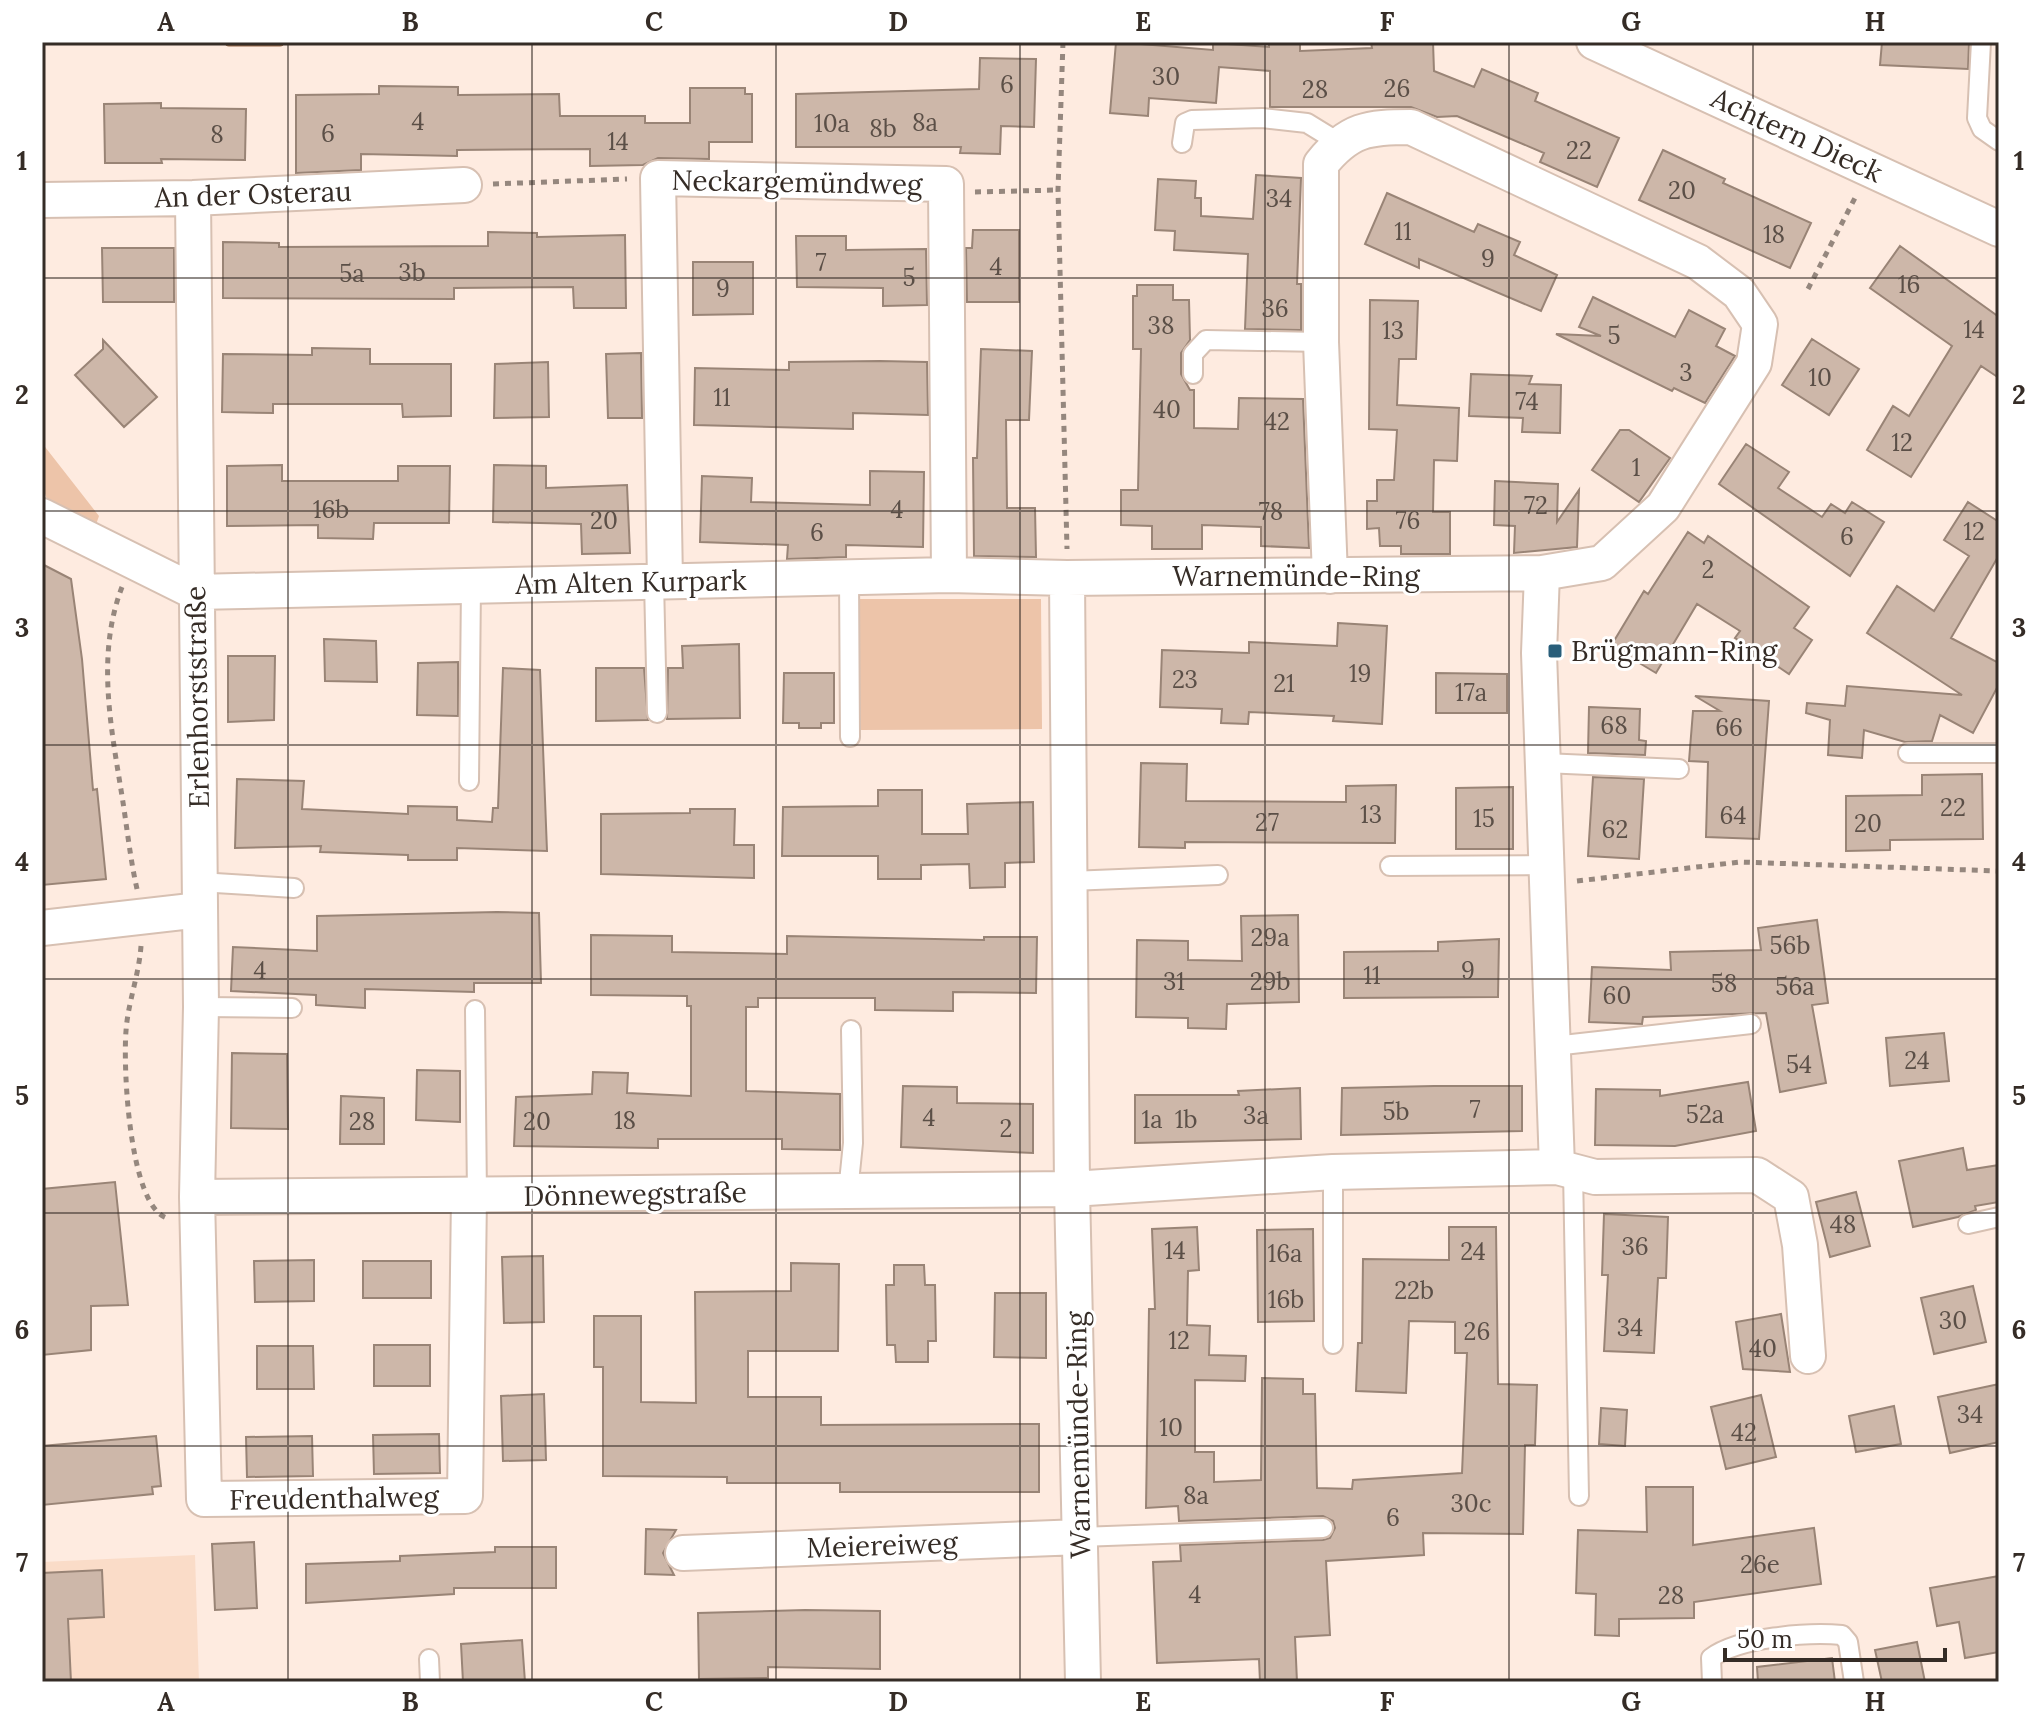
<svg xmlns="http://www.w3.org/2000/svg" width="2041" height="1724" viewBox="0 0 2041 1724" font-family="Lora,serif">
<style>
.built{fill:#fadcc8}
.green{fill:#edc4a9}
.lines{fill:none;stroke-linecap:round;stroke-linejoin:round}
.stream{stroke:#976848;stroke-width:9}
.building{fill:#cdb7a9;stroke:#998476;stroke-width:2}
.lane-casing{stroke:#d7c0b2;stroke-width:22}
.street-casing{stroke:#d7c0b2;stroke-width:38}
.path{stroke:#95877e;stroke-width:5;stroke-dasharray:6 6;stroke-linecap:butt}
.lane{stroke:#fff;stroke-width:18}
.street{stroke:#fff;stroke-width:34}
.grid{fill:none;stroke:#352c26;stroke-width:2;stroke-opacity:0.55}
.poi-dot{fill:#295e7a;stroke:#fff;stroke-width:3}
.labels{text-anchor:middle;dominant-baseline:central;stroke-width:6;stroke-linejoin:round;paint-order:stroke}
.number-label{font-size:24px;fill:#5b4f47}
.street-label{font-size:28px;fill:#352c26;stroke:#fff}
.poi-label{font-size:28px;fill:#352c26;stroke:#fff;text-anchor:start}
.neatline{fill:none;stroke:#352c26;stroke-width:3}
.grid-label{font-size:26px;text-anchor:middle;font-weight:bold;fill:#352c26}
</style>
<rect width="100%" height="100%" fill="#feebe0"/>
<!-- built -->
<path class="built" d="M195,1555L199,1682H42V1562Z"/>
<!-- green -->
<path class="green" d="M42,443L99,516L93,533C39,507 42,499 42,443Z
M857,599H1041L1042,729L860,730Z"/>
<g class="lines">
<!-- stream -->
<path class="stream" d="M229,42H280"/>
</g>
<!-- building -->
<path class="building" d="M1116,42L1213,50V43L1269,47V42H1300V51L1372,48L1371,42H1433L1434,71L1474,87L1482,69L1538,93L1535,101L1619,138L1597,187L1540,162L1544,153L1457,116L1437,117L1411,107H1270V71L1219,67L1216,103L1149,98L1148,116L1110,113Z
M1882,42H1969L1968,69L1880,65Z
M980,58L1036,59L1034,127L1001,126L1000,154L960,153L961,147H796V94L979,89Z
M379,86L458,87V95L559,94L560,116H645V123H690V88H745V94H752V142H709V159L658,158L643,165L590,166V149L457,150V156L361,154V170L296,173V95L379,94Z
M161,103V108L246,109L245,160L161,159L162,163H105L104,104Z
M1663,150L1725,179L1723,183L1811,223L1790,268L1639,200Z
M1256,175L1301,178L1297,284H1301V330L1245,329L1248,254L1174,250L1175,231L1155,230L1158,179L1196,181L1195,198H1201V216L1253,219Z
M1387,193L1474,232L1478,224L1520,242L1514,255L1557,275L1541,311L1419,259V268L1365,244Z
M973,230H1019V302H967L966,248H972Z
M488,232L537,233V237L625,235L626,308H574L573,287L454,288V299L223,298V242L279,243V247L488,246Z
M796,236H846V250L926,249L927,305L883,306V288L797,287Z
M1900,246L1999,317V378L1981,366L1911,477L1867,450L1893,406L1909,416L1952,346L1870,288Z
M102,248H174V302H103Z
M693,262H753V314L693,315Z
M1137,285H1173V300H1189L1190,340L1181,353V374L1190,390H1194V428L1238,429L1239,398L1303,399L1309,548L1261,546V527L1202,525V549H1152V526L1121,525V490H1138L1141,349H1133V296H1137Z
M1593,297L1675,337L1689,310L1725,329L1716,346L1735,356L1705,403L1674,388L1672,391L1556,334L1601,336L1579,327Z
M1370,300L1418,301L1416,359H1399L1397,405L1459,408L1457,461L1434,460L1433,512H1450V554H1401V546H1380L1379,528L1367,529V501H1377V480H1394L1397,430L1369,429Z
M1812,339L1859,369L1829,415L1782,385Z
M103,340L157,397L124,427L75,375L103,349Z
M312,348L370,349V364H451V416L403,417L402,404H273V413L222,412L223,354L312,355Z
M981,349L1032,351L1029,420H1006L1007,508H1035L1036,557L974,556L973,458H977Z
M641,353L642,418H608L606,354Z
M880,361L927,362L928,415L853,413V429L694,425L695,368L789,370V362Z
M548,362L549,417L494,418L495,364Z
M1471,374L1532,376L1529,384L1561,385L1560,433L1522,432L1523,418L1469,416Z
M1620,430H1629L1670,458L1639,502L1592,470Z
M1746,444L1789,472L1778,488L1822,517L1831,504L1845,513L1852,502L1884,522L1850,576L1719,484Z
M282,465V481H398V466H450L449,523H374L373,539L318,538V525L227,526V466Z
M494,465L546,466V488L627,485L630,553L582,554L581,524L493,522Z
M870,471L924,472L923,547L846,545V557L787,559L788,545L700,542L702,476L752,478L751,502L870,505Z
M1495,481L1558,484L1557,522L1579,490L1577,547L1514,553L1515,526L1494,525Z
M1968,502L1999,522V555L1951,638L1999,663V684L1973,733L1940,715L1932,741L1905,742L1864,730L1862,758L1828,755L1830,720L1806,713L1807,703L1845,706L1847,686L1962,695L1867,633L1897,586L1934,611L1969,556L1944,540Z
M1688,532L1704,543L1708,536L1809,607L1794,628L1812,640L1789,674L1735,638L1740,631L1697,604L1656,673L1611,646L1644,591L1648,594Z
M42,564L71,579L82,659L93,790L97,789L106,879L42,885Z
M1338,623L1387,626L1382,724L1333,721L1334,716L1249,712L1248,724L1221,723L1222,709L1160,707L1162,650L1249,653V642L1337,646Z
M324,639L376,641L377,682L325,681Z
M739,644L740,718L667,719L668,668H683L682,646Z
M228,656H275L274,720L228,722Z
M458,662V716L417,715L418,663Z
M503,668L540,670L547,851L457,848V860H408V855L320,852L321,846L235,848L237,779L304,781L302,809L408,814V806L457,807V820L492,822L493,808H498Z
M596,668H644L648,720L596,721Z
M784,673H834V723H821V728H799V723H783Z
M1436,673L1507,674V713H1436Z
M1695,696L1769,701L1759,839L1706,837L1708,762L1689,761L1693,711H1720Z
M1589,707L1640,709L1639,740L1646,741L1645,755L1588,753Z
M1141,763L1187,764L1186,801L1346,802V786L1396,785L1395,843L1185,842V848L1139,847Z
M1982,774L1983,839L1890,840V850L1846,851V796L1922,795V775Z
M1593,777L1644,779L1639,859L1588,856Z
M1513,787V849H1456V788Z
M878,790H922V834H968L967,804L1033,802L1034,862L1005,863V887L970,888L969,864L921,865V879H878V856H782L783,807L878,806Z
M690,809H735L734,845H754V878L601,874V814L690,813Z
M497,912L539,913L541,983H474V992L365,989V1008L316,1005V995L231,991L233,947L317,951V916Z
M1298,915L1299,1002L1227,1004L1226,1029L1188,1028V1018L1136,1017L1137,940L1188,941V960L1242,961L1241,916Z
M1817,920L1828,1003L1812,1005L1826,1083L1780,1092L1766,1013L1643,1017L1642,1024L1589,1022L1592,967L1671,970L1670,952L1761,950L1758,928Z
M591,935L672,936V952L787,954V936L984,940V937H1037L1036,993L953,992V1011L875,1010V998H758V1007H746V1091L840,1094V1150L782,1149V1139H658V1148L514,1146L516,1097L592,1094L593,1072L628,1073L627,1093L691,1096V1006H687V996L591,995Z
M1499,939L1498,997L1344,998V952L1438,951V942Z
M1944,1033L1949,1081L1890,1086L1886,1038Z
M232,1053L287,1054L288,1129L231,1128Z
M417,1070L460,1071V1122L416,1120Z
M1748,1082L1756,1131L1675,1146L1595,1145L1596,1089L1660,1090V1096Z
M903,1086L957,1087V1103L1033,1104V1153L901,1147Z
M1434,1086H1522V1131L1341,1135L1342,1088Z
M1300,1088L1301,1139L1135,1143V1095H1239L1238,1091Z
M341,1096L384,1098V1144H340Z
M1963,1148L1967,1170L1999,1165V1202L1975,1206L1976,1210L1958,1217L1913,1227L1899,1161Z
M115,1182L128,1305L91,1306V1350L42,1355V1189Z
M1856,1192L1870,1246L1830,1257L1816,1202Z
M1604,1214L1668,1217L1666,1278H1658L1654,1353L1604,1351L1608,1275H1602Z
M1197,1227L1199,1270L1188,1271L1187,1325L1210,1326L1209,1355L1246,1356L1245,1381L1195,1380V1452H1214V1482L1261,1480L1262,1378L1303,1379V1394H1315L1317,1488L1352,1489L1353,1480L1462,1473L1467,1353H1455V1322L1409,1321L1406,1393L1356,1391L1358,1343H1362L1363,1259L1449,1260V1227H1496L1498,1384L1537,1385L1535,1445H1525L1523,1534L1423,1533L1424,1555L1326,1561L1330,1635L1295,1637L1297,1682H1260L1259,1659L1157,1663L1153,1562L1181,1561L1180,1545L1323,1540L1330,1538L1335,1528L1333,1521L1323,1516L1179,1521L1178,1506L1146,1508L1149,1309H1155L1152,1229Z
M1313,1229L1314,1321L1258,1322L1257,1230Z
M543,1256L544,1322L504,1323L502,1257Z
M314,1260V1301L255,1302L254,1261Z
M363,1261H431V1298H363Z
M791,1263L839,1264L838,1351H748V1397H821V1425L1039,1424V1492H840V1483H727V1477L603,1476V1367H594V1316H641V1402L696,1403L695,1292L791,1291Z
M894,1265H924L925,1285H935L936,1341H928V1362H896L895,1345H887L886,1285H894Z
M1973,1286L1986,1342L1934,1354L1921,1298Z
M995,1293H1046V1358L994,1357Z
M1781,1314L1790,1372L1743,1369L1736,1322Z
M374,1345H430V1386H374Z
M257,1346H313L314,1389H257Z
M1999,1384V1442L1950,1453L1938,1397Z
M544,1394L546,1460L503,1461L501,1396Z
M1761,1395L1776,1457L1726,1469L1711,1407Z
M1894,1406L1901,1444L1856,1452L1849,1416Z
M1601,1408L1627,1410L1625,1446L1599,1444Z
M439,1434L440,1473L374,1474L373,1435Z
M156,1436L161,1486L152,1487L153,1494L42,1505V1446Z
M312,1436L313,1476L247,1477L246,1437Z
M1646,1487H1693V1545L1814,1528L1821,1584L1694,1602V1618L1619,1619V1636L1595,1635L1596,1594L1576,1593L1578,1530L1647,1532Z
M646,1529L676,1530L663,1553L674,1575L645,1574Z
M254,1542L257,1608L215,1610L212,1544Z
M495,1547H556V1588H454V1594L306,1603V1564L400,1561V1556L495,1552Z
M102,1570L104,1617L68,1619L71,1682H42V1573Z
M1999,1576V1652L1965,1658L1959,1622L1937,1626L1930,1588Z
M805,1610L880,1611V1669L768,1667V1678L699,1679L698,1613Z
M522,1640L525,1682H463L461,1644Z
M1917,1642L1925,1682H1882L1875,1650Z
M1832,1658L1835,1682H1758L1757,1667Z"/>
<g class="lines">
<defs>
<path id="lane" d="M1981,42L1977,118L1982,129L1999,141
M1182,143L1185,123L1192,120L1262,118L1307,123L1338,142
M1193,374V354L1206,340L1321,342
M849,577L850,737
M654,581L657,713
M1908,753H1999
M1544,763L1679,769
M469,781L471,585
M1390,866L1549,865
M1070,881L1218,875
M199,882L294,888
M201,1007L292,1008
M475,1010L477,1196
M1554,1046L1751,1024
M1573,1171L1579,1496
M1333,1172V1344
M848,1192L853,1143L851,1030
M1968,1224L1999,1217
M1080,1537L1323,1528
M429,1659L430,1682
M1712,1682L1711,1658C1739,1637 1808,1632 1842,1635L1848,1642L1854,1682"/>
<path id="street" d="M1594,42L1999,229
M193,198L201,1007L197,1197L204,1499L465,1496L469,1196
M42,200L193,198L464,185
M42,516L195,592L949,575L1067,578
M1542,573L1539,653L1557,1167
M665,581L658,178L946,184L949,575
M42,928L200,910
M197,1197L1072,1189L1333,1172L1557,1167L1595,1177L1757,1175L1791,1197L1800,1245L1808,1356
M683,1553L1080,1537
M1083,1682L1072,1189L1067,578L1542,573L1602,563L1663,507L1754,363L1760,324L1739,293L1698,262L1411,127C1368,127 1349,129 1321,164V342L1330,576"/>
</defs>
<!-- lane casing -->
<use href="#lane" class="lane-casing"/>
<!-- street casing -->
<use href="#street" class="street-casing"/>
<!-- path -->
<path class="path" d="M1063,42L1058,190L1067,549
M493,184L627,179
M975,192L1058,190
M1808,289L1857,194
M122,587C96,655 111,727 122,796C127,827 130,858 137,889
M1577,881L1740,862L1999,871
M141,946C139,975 128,1002 126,1031C123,1067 129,1206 167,1218"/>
<!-- lane -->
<use href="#lane" class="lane"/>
<!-- street -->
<use href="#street" class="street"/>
</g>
<!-- grid -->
<path class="grid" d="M288,42V1682M532,42V1682M776,42V1682M1020,42V1682M1265,42V1682M1509,42V1682M1753,42V1682M42,278H1999M42,511H1999M42,745H1999M42,979H1999M42,1213H1999M42,1446H1999"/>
<!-- markers -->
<rect class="poi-dot" x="1547" y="643" width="16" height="16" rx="4"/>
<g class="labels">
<!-- number labels -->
<g class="number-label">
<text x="1166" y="76">30</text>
<text x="1007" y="84">6</text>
<text x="1397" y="88">26</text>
<text x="1315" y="89">28</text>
<text x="418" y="121">4</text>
<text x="925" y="122">8a</text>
<text x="832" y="123">10a</text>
<text x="883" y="128">8b</text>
<text x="328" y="133">6</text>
<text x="217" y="134">8</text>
<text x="618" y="141">14</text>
<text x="1579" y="150">22</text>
<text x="1682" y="190">20</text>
<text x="1279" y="198">34</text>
<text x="1403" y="231">11</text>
<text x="1774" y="234">18</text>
<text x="1488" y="258">9</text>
<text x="821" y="262">7</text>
<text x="996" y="266">4</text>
<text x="412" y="272">3b</text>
<text x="352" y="273">5a</text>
<text x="909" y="277">5</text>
<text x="1909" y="284">16</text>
<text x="723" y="288">9</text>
<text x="1275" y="308">36</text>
<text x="1161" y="325">38</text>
<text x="1974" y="329">14</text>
<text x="1393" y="330">13</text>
<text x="1614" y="335">5</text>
<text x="1686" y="372">3</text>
<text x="1820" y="377">10</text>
<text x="722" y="397">11</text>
<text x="1527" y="401">74</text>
<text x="1167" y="409">40</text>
<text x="1277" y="421">42</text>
<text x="1902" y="442">12</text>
<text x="1636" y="467">1</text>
<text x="1536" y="505">72</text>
<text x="331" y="509">16b</text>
<text x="897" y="509">4</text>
<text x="1271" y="511">78</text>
<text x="604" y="520">20</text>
<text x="1408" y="520">76</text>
<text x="1974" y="531">12</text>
<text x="817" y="532">6</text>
<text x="1847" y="536">6</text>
<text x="1708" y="569">2</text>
<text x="1360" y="673">19</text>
<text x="1185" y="679">23</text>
<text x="1284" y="683">21</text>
<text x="1471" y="692">17a</text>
<text x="1614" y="725">68</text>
<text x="1729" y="727">66</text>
<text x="1953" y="807">22</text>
<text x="1371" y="814">13</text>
<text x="1733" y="815">64</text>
<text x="1484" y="818">15</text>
<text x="1267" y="822">27</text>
<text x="1868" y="823">20</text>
<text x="1615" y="829">62</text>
<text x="1270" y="937">29a</text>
<text x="1790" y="945">56b</text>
<text x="260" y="970">4</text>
<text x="1468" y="970">9</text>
<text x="1372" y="975">11</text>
<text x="1174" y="981">31</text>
<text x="1270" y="981">29b</text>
<text x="1724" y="983">58</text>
<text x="1795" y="986">56a</text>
<text x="1617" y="995">60</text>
<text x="1917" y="1060">24</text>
<text x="1799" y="1064">54</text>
<text x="1475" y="1109">7</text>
<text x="1396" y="1111">5b</text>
<text x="1705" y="1114">52a</text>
<text x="1256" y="1115">3a</text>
<text x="929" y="1117">4</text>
<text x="1152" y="1119">1a</text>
<text x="1186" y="1119">1b</text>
<text x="625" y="1120">18</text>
<text x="362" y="1121">28</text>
<text x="537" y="1121">20</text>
<text x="1006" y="1128">2</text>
<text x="1843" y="1224">48</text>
<text x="1635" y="1246">36</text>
<text x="1175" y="1250">14</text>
<text x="1473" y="1251">24</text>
<text x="1285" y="1253">16a</text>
<text x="1414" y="1290">22b</text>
<text x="1286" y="1299">16b</text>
<text x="1953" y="1320">30</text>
<text x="1630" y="1327">34</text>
<text x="1477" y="1331">26</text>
<text x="1179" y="1340">12</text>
<text x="1763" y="1348">40</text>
<text x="1970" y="1414">34</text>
<text x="1171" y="1427">10</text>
<text x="1744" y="1432">42</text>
<text x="1196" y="1495">8a</text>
<text x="1471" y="1503">30c</text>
<text x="1393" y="1517">6</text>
<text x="1760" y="1564">26e</text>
<text x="1195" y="1594">4</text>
<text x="1671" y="1595">28</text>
</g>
<!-- street labels -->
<g class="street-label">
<text transform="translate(1797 135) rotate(25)">Achtern Dieck</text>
<text transform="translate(797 182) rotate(1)">Neckargemündweg</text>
<text transform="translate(253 194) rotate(-2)">An der Osterau</text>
<text x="1296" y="576">Warnemünde-Ring</text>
<text transform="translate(631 582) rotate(-1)">Am Alten Kurpark</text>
<text transform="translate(197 697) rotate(-91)">Erlenhorststraße</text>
<text transform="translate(635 1194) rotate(-1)">Dönnewegstraße</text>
<text transform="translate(1078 1435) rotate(-91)">Warnemünde-Ring</text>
<text transform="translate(334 1498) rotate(-1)">Freudenthalweg</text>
<text transform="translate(882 1545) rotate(-2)">Meiereiweg</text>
</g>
<!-- poi labels -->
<g class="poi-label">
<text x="1571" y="651">Brügmann-Ring</text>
</g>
</g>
<!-- border -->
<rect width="2041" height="1724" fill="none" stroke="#ffffff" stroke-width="88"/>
<!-- scale -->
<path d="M1725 1648v12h220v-12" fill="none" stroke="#352c26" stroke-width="4"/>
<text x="1737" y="1648" font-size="24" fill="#352c26" stroke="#ffffff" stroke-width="6" paint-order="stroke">50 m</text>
<rect x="44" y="44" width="1953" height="1636" class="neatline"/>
<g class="grid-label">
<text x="166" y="31">A</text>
<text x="410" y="31">B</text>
<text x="654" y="31">C</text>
<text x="898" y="31">D</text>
<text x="1143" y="31">E</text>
<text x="1387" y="31">F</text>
<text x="1631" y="31">G</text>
<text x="1875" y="31">H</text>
<text x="22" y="170">1</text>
<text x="2019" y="170">1</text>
<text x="22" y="404">2</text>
<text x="2019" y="404">2</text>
<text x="22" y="637">3</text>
<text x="2019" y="637">3</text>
<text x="22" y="871">4</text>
<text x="2019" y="871">4</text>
<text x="22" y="1105">5</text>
<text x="2019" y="1105">5</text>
<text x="22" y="1339">6</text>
<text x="2019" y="1339">6</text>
<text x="22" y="1572">7</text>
<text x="2019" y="1572">7</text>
<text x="166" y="1711">A</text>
<text x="410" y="1711">B</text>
<text x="654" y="1711">C</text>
<text x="898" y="1711">D</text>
<text x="1143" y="1711">E</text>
<text x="1387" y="1711">F</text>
<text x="1631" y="1711">G</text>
<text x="1875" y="1711">H</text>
</g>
</svg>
